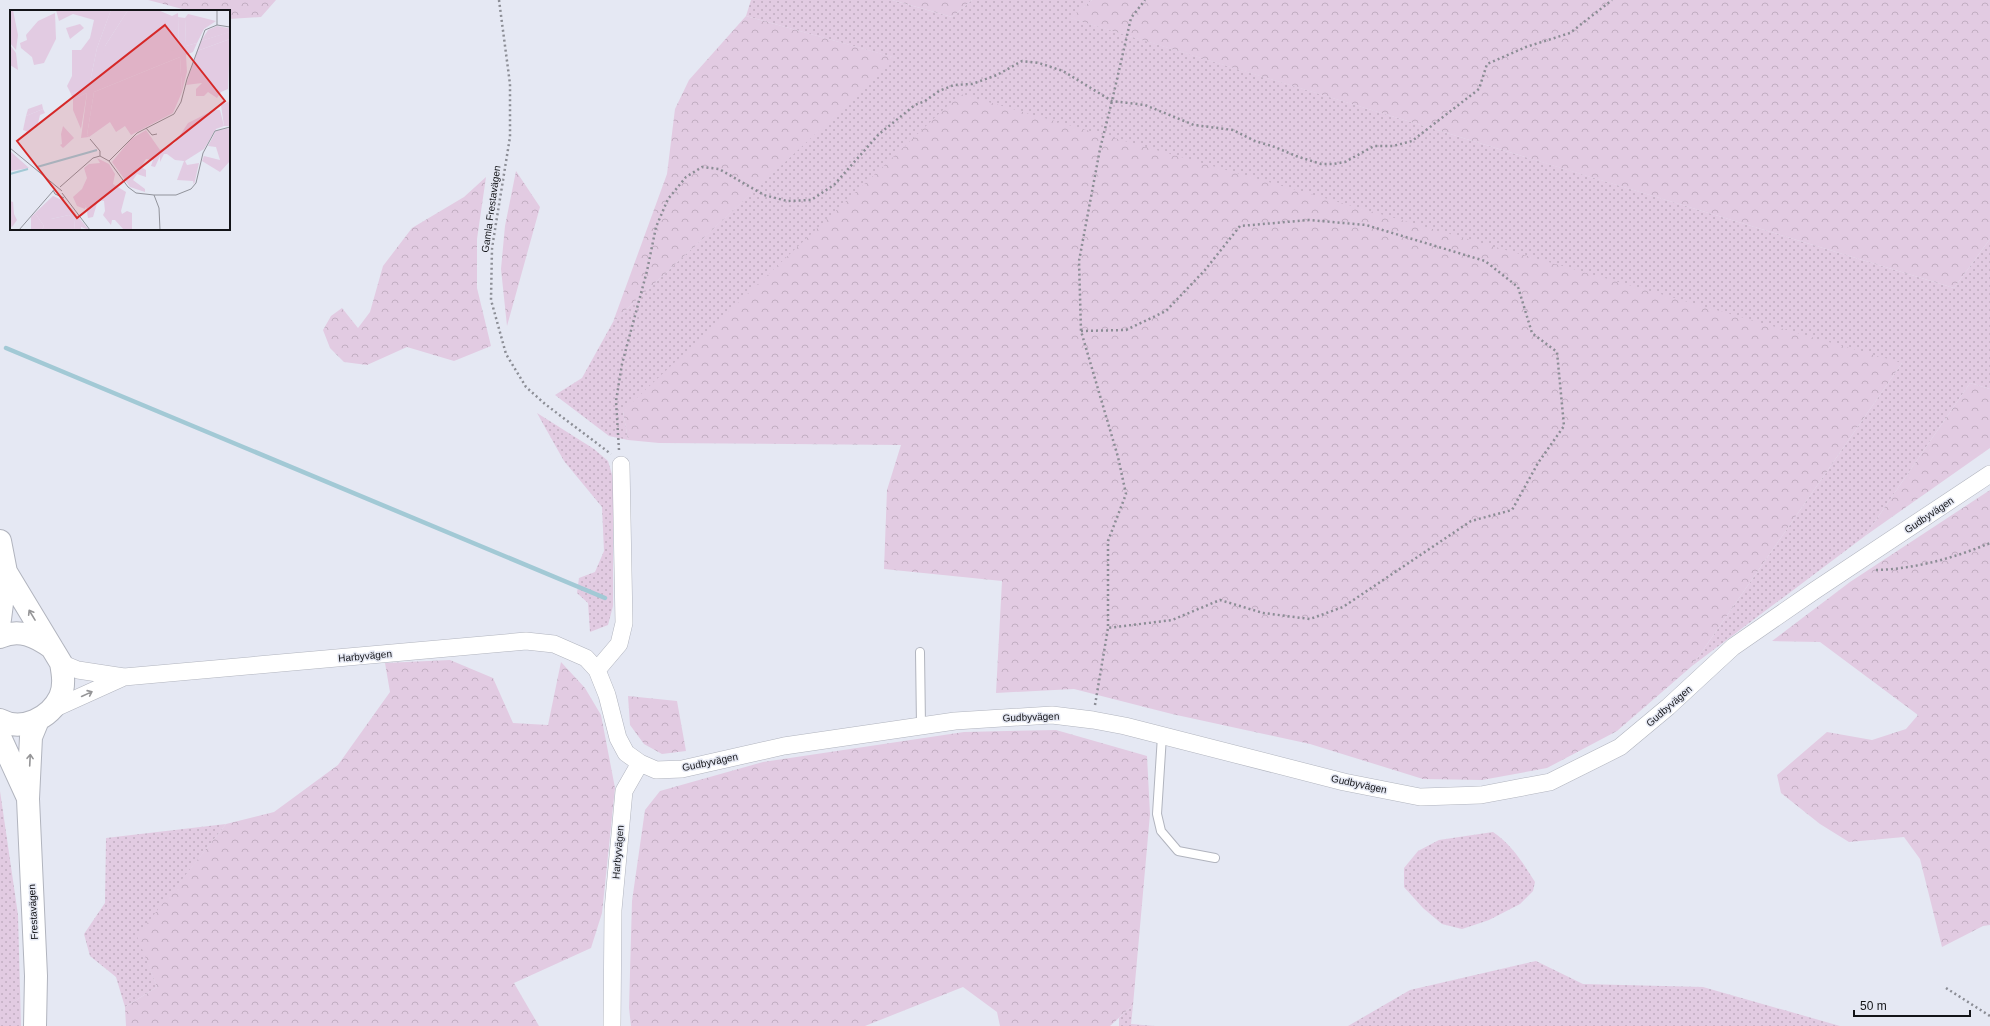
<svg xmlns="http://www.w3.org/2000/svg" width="1990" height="1026" viewBox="0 0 1990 1026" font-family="Arial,sans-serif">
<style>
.grass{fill:url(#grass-dots)}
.forest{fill:url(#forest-crowns)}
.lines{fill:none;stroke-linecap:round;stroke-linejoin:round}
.stream{stroke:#a2c9d5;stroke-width:4.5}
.lane-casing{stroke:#b1b4be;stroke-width:10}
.street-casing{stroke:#b1b4be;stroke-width:18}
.secondary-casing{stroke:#b1b4be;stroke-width:24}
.path{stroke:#8b8d95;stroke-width:2.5;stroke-dasharray:2 3;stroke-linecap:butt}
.lane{stroke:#fff;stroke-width:8}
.street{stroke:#fff;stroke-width:17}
.secondary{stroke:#fff;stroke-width:22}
.oneway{stroke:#959597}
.labels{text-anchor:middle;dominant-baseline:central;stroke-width:3;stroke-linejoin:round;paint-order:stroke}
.street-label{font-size:10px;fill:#131418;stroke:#e5e8f3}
.inset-river{fill:none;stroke:#a2c9d5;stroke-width:2}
.inset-road{fill:none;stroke:#91939b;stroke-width:1}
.view{fill:#d62828;fill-opacity:0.15;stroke:#d62828;stroke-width:2}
.inset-edge{fill:none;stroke:#131418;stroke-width:2}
</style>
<defs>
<pattern id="grass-dots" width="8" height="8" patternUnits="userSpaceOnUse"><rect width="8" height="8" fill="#e2cbe2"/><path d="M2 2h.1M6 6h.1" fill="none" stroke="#c1adc1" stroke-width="1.8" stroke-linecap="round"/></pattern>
<pattern id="forest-crowns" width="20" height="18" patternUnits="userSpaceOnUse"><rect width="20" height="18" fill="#e2cbe2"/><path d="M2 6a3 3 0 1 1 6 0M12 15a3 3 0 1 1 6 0" fill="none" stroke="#c1adc1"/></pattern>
</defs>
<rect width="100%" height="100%" fill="#e5e8f3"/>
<!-- grass -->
<path class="grass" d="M751,0H892L952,17L972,0H1092L1071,18L1954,288L1990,239V389L1970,383L1865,536L1692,666L1902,363L623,411L628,440L609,436L555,395L582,378L613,322L896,58L746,16Z
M537,413L594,449L608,461L613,478V606L608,625L590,632L588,603L577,593L579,578L595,572L604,551L602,507L564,461Z
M0,791L18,915L21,1026H0Z
M226,824L138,936L157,987L125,1007L116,977L90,956L84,934L105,903L106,838Z
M1493,832C1512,845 1523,863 1535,882L1533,891L1520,904L1489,920L1462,929L1442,924L1423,908L1404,887V868L1418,851L1439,840Z
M1536,961L1583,984L1703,987L1840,1026H1348L1410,990Z
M1133,1005L1131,1024L1155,1026H1119V1018Z"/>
<!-- forest -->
<path class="forest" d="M148,0H276L261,17L229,19V11H190Z
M892,0H972L952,17Z
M1092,0H1990V239L1954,288L1070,18Z
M746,16L897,58L613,322L667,174L675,109L689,80Z
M960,94L1902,363L1692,666L1617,731L1547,768L1482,780L1423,779L1310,744L1172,714L1074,689L996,693L1002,581L884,569L887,490L901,445L659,443L628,440L623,411Z
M516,171L540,207L507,326L501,269L505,226Z
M486,177L477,239V288L491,346L454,361L407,347L367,365L344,362L330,348L323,330L331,316L342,308L358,328L370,312L383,266L412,228L464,197Z
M1970,383L1990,389V448L1865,536Z
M1990,490V925L1983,926L1942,947L1920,859L1904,837L1849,842L1820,824L1781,793L1777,775L1827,732L1872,740L1906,729L1918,715L1820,642L1772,641L1850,582Z
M450,660L493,678L513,723L548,725L561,662L585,688L601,715L615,788L602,913L591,948L514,983L539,1026H126L125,1007L157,987L137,936L226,824L274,812L338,765L390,692L385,663Z
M628,696L677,701L686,751L662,754L644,744L630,725Z
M1056,730L1147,756L1150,814L1133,1005L1110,1026H1000L997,1012L963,987L865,1026H631L629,1008L632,901L645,810L660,791L763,762L964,732Z"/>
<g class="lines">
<!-- stream -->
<path class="stream" d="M6,348L605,598"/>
<defs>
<path id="lane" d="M920,652L921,726
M1162,736L1157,814L1161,831L1178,851L1215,858"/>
<path id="street" d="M61,663L78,670L124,677L526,641L554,644L586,658L597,670L607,695L618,738L626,753L640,763L656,770L682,769L784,746L955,721L1052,715L1093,720L1125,726L1344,782L1420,797L1481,795L1550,782L1620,747L1668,707L1733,647L1814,591L1990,474
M597,670L619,644L624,623L621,465
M51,710L124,677
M612,1026L613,910L624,791L640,763"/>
<path id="secondary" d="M0,541L6,572L0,619
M0,637C19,628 36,636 52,648
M0,720C22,732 50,718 60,697C65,686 63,674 61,663L6,572
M0,737L27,796
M35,1026L36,976L28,799L31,737L38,720"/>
</defs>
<!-- lane casing -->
<use href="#lane" class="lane-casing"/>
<!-- street casing -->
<use href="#street" class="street-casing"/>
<!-- secondary casing -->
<use href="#secondary" class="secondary-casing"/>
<!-- path -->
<path class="path" d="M499,0L510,84V137L492,248L491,300L506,354L526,387L545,404L611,454
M1081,331L1126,330L1166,311L1205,270L1240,226L1309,220L1366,225L1485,261L1518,287L1532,333L1557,352L1564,426L1538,463L1512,510L1471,521L1343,607L1310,619L1263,613L1220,600L1172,620L1108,628
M619,450L616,401L622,364L647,271L656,227L668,199L686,177L702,167L719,169L764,195L787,201L811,200L834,185L879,134L915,105L925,101L939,91L954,85L972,84L997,75L1022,61L1039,63L1063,71L1112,101L1145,105L1194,125L1233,130L1255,141L1275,147L1296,156L1321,164H1333L1345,162L1374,146H1393L1412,141L1479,89L1487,64L1526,47L1570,33L1612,0
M1876,570C1915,569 1954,558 1990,543
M1095,705L1108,628V541L1126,494L1118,457L1081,331L1079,261L1100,149L1112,101L1131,18L1145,0
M1946,988L1990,1016"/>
<!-- lane -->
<use href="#lane" class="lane"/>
<!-- street -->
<use href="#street" class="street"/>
<!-- secondary -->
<use href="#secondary" class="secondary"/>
</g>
<!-- one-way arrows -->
<defs><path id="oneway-shaft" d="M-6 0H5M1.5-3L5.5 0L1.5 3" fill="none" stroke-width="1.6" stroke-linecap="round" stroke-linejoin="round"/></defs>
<g class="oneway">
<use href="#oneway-shaft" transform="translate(32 615) rotate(-121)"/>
<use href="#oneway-shaft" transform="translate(87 694) rotate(-25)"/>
<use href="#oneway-shaft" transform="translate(30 760) rotate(-87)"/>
</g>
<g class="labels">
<!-- street labels -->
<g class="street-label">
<text transform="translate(491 209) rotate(-82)">Gamla Frestavägen</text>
<text transform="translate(1929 515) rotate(-34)">Gudbyvägen</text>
<text transform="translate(365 656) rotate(-5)">Harbyvägen</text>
<text transform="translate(1669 706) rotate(-41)">Gudbyvägen</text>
<text transform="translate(1031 717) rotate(-2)">Gudbyvägen</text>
<text transform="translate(710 762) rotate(-12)">Gudbyvägen</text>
<text transform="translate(1359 784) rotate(12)">Gudbyvägen</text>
<text transform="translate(618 852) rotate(-85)">Harbyvägen</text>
<text transform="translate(33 912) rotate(-93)">Frestavägen</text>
</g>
</g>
<!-- overview -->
<g transform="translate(10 10)">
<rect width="220" height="220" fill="#e5e8f3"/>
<path d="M101,0H118L95,36L169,38L168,7L175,8L176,36L187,33L183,42L176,45L177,62L172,82L170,47L84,82L77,125L79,127L71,128L77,83L63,89L61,84L79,77L87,38ZM218,18H220V29L187,41L191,31L219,22ZM32,94L33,99L16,106L18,99ZM204,100H210L214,116L206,119L194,139L175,151L177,155L189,153L184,175L183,171L167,170L174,151L165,150L157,144H154L150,152V140L165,133L178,113ZM220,118V151L210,162L192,151L194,146L210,150L206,137L198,136L206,121ZM0,141L19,158L0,161ZM72,179V193L76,196L75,199L67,196L63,187ZM43,186L52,190L61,198L79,220L71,217V220H65L64,209L59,205L41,209L40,219L44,220H32L34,216L25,203Z" fill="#e2cbe2"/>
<path d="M0,0H3L8,25L6,40L0,33ZM46,0H101L87,38L79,77L61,84L57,76L62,66V40H71L80,28L84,10L63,4L49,11ZM118,0H148L162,6L168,3L169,38L88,70L95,36ZM45,3L46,29L34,53L24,55L22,47L11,38L10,33L17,30L16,25L28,11ZM178,4L206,11L194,19L187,33L176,36L175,8ZM70,14L74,18L60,29L56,18ZM207,16L218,18L220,22L191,31L198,20ZM220,29L218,79L211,82L207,88L198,82L194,86H186V79L192,73L176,75L187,41ZM0,35L6,43L8,60L0,55ZM170,47L172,82L163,103L121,125L115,116L106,122L100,112L79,127L77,125L84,82ZM77,83L71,119L63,100V89ZM220,91V116H214L211,95ZM33,99L35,103L30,105L27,117L18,122L13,120L16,106ZM53,116L64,128L53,138L50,135L52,134L51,124ZM136,120L150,140V146L145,157L141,156L143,150L136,149L131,157L136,160V167L127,164L123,170L135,179V182L120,177L102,152L121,129ZM87,148L99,154L105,164L103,174L116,182L111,201L112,204L117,201L122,203V220H114L105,210H102L101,215L93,205L95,201L94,191L88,190L83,207L78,208L76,196L72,193V179L77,168L74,158L79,154L90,153ZM0,191L3,192L4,204L7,210L2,217L0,216ZM25,203L34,216L32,220H21V207ZM59,205L64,209L65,220L40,219L37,212L41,209Z" fill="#e2cbe2"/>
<path class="inset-river" d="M27,157L87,140M0,164L18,159"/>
<path class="inset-road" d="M207,0V15M136,118L142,125L147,124M80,129L90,141V146L99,151L118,177L126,183L144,185L149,198L150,220M0,138L52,181M99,151L127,123L164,104L171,92L177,69L195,20L207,15L220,17M50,177L83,148L90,146M43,180L45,184L54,188M52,183L80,220M144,185H166L181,179L186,173L193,143L205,121L220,117M9,220L43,181"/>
<path class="view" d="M155,15L215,91L67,208L7,131Z"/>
<rect width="220" height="220" class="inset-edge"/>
</g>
<!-- scale -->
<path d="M1854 1010v6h116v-6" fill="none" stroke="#131418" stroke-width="2"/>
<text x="1860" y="1010" font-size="12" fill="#131418" stroke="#e5e8f3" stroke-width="3" paint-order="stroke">50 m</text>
</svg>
